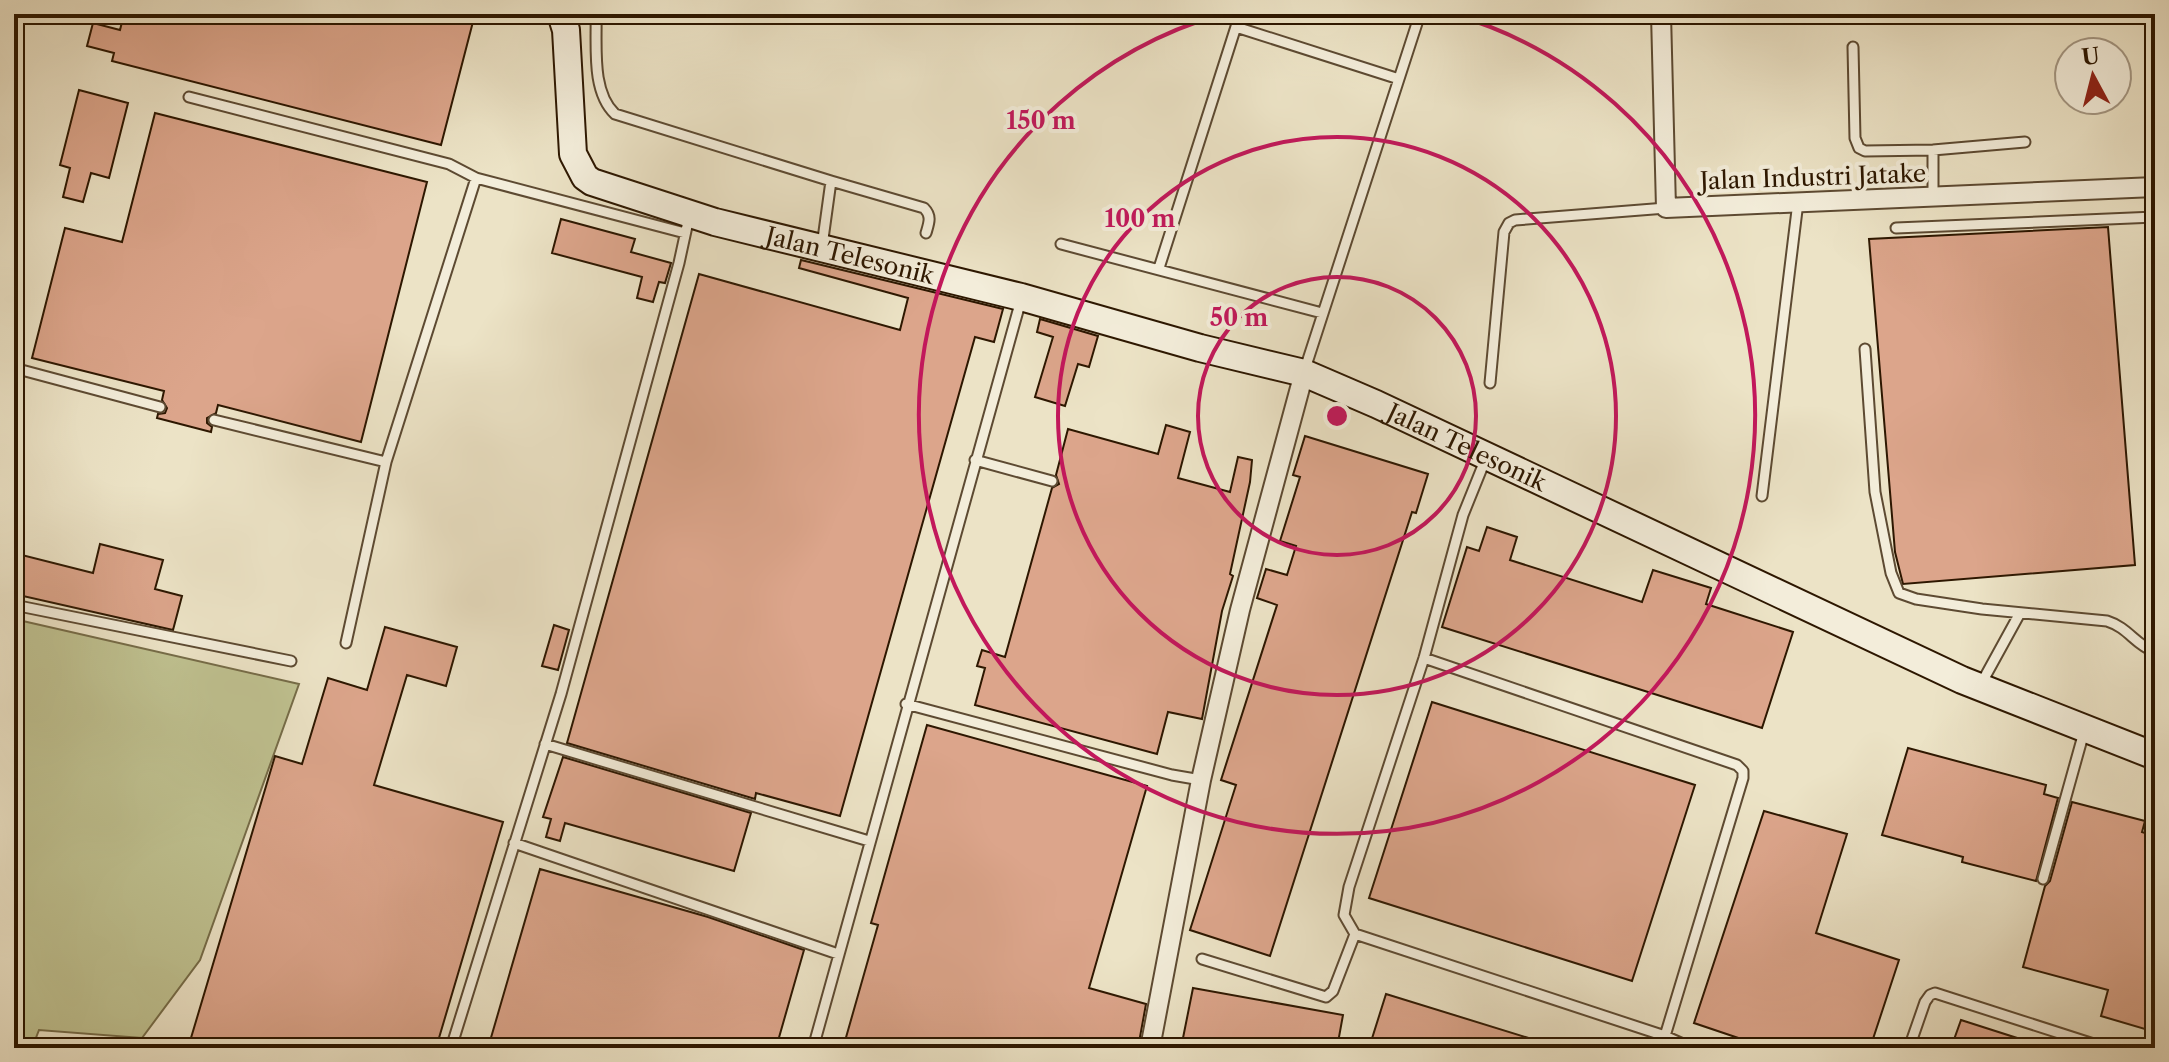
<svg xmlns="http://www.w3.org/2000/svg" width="2169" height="1062" viewBox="0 0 2169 1062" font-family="'Libre Caslon Text',serif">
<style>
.green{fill:#bfc190;stroke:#766c48;stroke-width:2}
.building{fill:#dca58b;stroke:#2d1700;stroke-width:2}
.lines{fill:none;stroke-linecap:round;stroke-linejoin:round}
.lane-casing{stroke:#5d4a32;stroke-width:13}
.street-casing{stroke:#5d4a32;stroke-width:22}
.secondary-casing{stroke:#2d1700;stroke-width:30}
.lane{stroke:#f3edda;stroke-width:9}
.street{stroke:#f3edda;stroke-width:18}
.secondary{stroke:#f3edda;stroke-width:26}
.ring{fill:none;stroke:#c2185b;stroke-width:4}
.labels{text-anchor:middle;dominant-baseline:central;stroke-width:8;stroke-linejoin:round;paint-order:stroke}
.street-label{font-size:24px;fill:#2d1700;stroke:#f3edda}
.centre{fill:#c2185b;stroke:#f3edda;stroke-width:4}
.ring-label{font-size:24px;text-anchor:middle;font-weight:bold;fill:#c2185b;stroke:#f3edda;stroke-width:8;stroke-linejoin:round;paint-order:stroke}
</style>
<rect width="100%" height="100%" fill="#ece3c6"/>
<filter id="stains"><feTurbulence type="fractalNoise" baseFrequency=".0025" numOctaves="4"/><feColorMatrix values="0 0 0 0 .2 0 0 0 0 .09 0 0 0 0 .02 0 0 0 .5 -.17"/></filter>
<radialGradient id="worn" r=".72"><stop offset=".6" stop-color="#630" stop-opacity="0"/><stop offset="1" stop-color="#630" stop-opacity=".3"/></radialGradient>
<!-- green -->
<path class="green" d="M14,619L299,684L200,960L142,1038L39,1030L32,1048H14Z"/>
<!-- building -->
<path class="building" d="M124,14H475L441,145L112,61L114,53L87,46L93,23L120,30Z
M79,90L128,103L109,178L91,173L83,202L63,197L70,168L60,165Z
M155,113L427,182L361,442L218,405L216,413L207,418V423L212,427L211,432L157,418L158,414L165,413L167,408L162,400L164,391L32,358L65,228L122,242Z
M561,219L635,239L631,252L671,263L665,283L659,282L653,302L637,298L642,277L552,253Z
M2108,227L2135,565L1903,584L1895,552L1869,239Z
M801,260L1003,309L994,342L975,337L840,816L756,793L755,799L567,743L699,274L900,330L908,298L799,268Z
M1040,319L1098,336L1089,367L1078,364L1065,406L1035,397L1053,337L1037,332Z
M1166,425L1190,432L1178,478L1230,492L1238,457L1252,460L1250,482L1230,574L1233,576L1222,611L1202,719L1168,712L1157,754L975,705L985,668L977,666L982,650L1005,657L1052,488L1059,484L1056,475L1068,429L1158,454Z
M1305,436L1428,474L1416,513L1412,512L1270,956L1190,930L1236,785L1221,780L1277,605L1257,598L1266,569L1287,575L1296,546L1280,541L1300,477L1293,475Z
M1487,527L1517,537L1510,560L1642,602L1653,570L1711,588L1706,604L1793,632L1762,728L1442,627L1467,547L1479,551Z
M100,544L163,560L155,589L182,596L173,630L14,594V553L93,573Z
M554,625L569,630L558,670L542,666Z
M385,627L457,647L446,686L407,675L374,785L503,822L436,1048H188L275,756L302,764L328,678L367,690Z
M1432,702L1695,785L1632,981L1369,898Z
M927,725L1147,786L1089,988L1146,1004L1138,1048H843L878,925L871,923Z
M1908,748L2046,785L2044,794L2058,798L2036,881L1962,862L1963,857L1882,835Z
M563,757L751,813L734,871L565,823L560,841L546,837L551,819L543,817Z
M2072,802L2145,821L2142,832L2155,836V1032L2101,1016L2108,990L2023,967L2045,886L2050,881Z
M1764,811L1847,834L1816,933L1899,960L1870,1048H1768L1694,1023Z
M540,869L708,917L804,950L776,1048H488Z
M1193,988L1343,1015L1337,1048H1181Z
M1386,994L1548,1044V1048H1369Z
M1961,1020L2039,1045V1048H1951Z"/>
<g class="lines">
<defs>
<path id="lane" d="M596,14C597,46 591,91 615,114L831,181L822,246
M1236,27L1399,79
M1853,47L1855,138L1859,148L1865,151L1933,150L2025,142
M189,97L449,164L476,178L685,233
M831,181L924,208C932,216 929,223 926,233
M1933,196V150
M1896,228L2155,217
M1061,244L1322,313
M1159,268L1240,14
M1865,349L1875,492L1891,573L1899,593L1916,599L1982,609L2107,621C2129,628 2134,644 2155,652
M14,368L160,407
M1304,372L1420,14
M1490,383L1504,232L1509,223L1515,220L1666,208
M214,420L386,462
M1486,458L1463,515L1424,658L1349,887L1344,915L1355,934L1665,1036L1692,1048
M975,460L1052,481
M1762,496L1798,202
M14,605L291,661
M346,643L386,462L476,178
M1424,658L1737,765L1743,771V778L1665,1036
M1981,684L2020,613
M906,704L1172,775L1201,780
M545,744L869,841
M514,843L838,954
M2043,879L2084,732
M1202,959L1326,997L1333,991L1355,934
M451,1048L561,694L679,263L689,217
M813,1048L1021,300
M1909,1048L1925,1002L1930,995L1935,993L2106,1048"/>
<path id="street" d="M1661,14L1666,208L2155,187
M1150,1048L1201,780L1240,610L1304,373"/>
<g id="secondary">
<path id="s1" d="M561,14L566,30L573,154L585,177L592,182L715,222L1021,297L1200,348L1304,373L1376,404L1962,680L2155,756"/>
</g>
</defs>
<!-- lane casing -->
<use href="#lane" class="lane-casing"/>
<!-- street casing -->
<use href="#street" class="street-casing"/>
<!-- secondary casing -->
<use href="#secondary" class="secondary-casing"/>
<!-- lane -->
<use href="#lane" class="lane"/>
<!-- street -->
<use href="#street" class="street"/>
<!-- secondary -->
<use href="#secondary" class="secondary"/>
</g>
<!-- distance rings -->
<g class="ring">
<circle cx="1337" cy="416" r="139"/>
<circle cx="1337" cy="416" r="279"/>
<path d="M1452 14A418 418 0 1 1 1222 14"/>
</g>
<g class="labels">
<!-- street labels -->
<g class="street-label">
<text transform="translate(1813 177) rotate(-2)">Jalan Industri Jatake</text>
<text stroke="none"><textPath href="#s1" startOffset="444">Jalan Telesonik</textPath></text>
<text stroke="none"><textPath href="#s1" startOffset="1092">Jalan Telesonik</textPath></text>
</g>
</g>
<circle cx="1337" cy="416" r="12" class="centre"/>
<g class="ring-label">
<text x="1041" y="129">150 m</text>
<text x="1140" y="227">100 m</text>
<text x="1239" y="326">50 m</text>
</g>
<!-- margin -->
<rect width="2169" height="1062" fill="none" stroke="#ece3c6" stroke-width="48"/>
<rect x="16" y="16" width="2137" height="1030" fill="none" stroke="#2d1700" stroke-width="4"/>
<rect x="24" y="24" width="2121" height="1014" fill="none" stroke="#2d1700" stroke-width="2"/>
<!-- north arrow -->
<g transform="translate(2093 76) rotate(353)"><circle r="38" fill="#f3edda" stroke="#a49783" stroke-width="2"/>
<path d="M0-6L14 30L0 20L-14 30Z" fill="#8f2418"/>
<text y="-12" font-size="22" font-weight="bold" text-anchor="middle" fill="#2d1700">U</text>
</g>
<rect width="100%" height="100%" filter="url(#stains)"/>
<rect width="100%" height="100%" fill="url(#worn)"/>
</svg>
